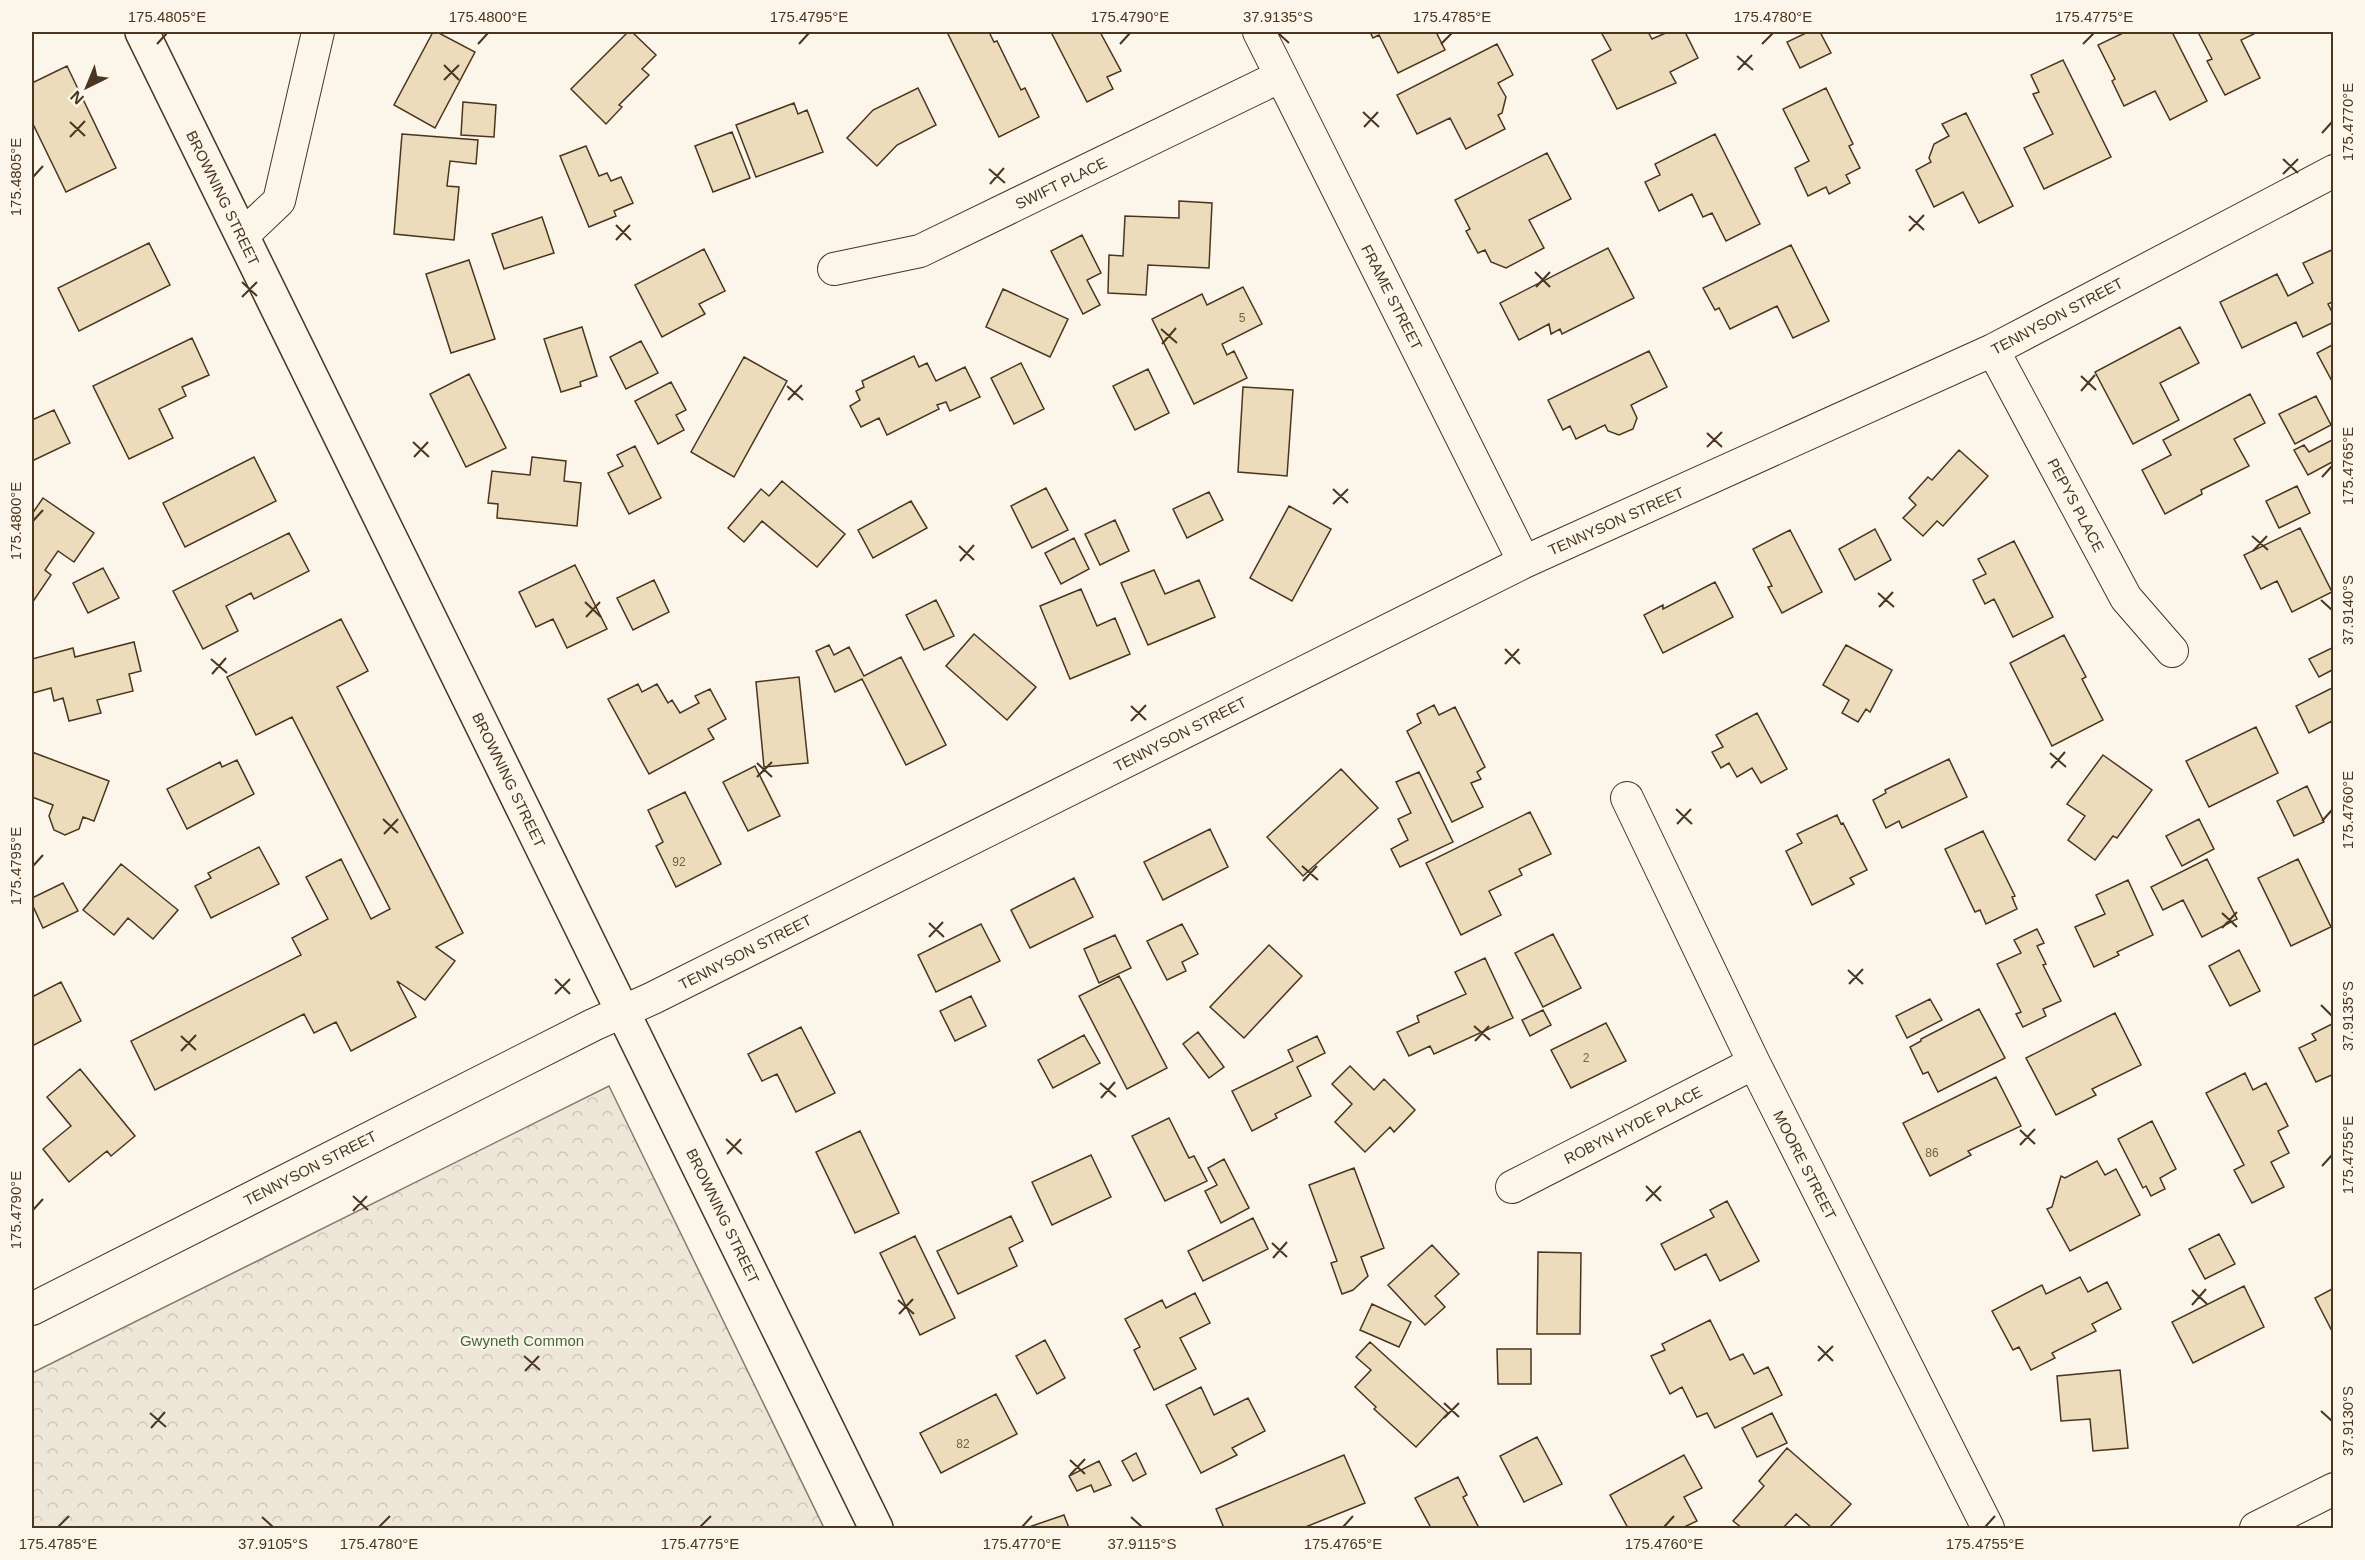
<svg xmlns="http://www.w3.org/2000/svg" width="2365" height="1560" viewBox="0 0 2365 1560" font-family="Arial,sans-serif">
<style>
.forest{fill:url(#forest-crowns);stroke:#887966;stroke-width:1.5}
.building{fill:#ecdcbc;stroke:#4a3520;stroke-width:1.5}
.lines{fill:none;stroke-linecap:round;stroke-linejoin:round}
.street-casing{stroke:#4a3520;stroke-width:34}
.secondary-casing{stroke:#4a3520;stroke-width:36}
.street{stroke:#fbf6e9;stroke-width:32}
.secondary{stroke:#fbf6e9;stroke-width:33}
.ticks{fill:none;stroke:#4a3520;stroke-width:2}
.labels{text-anchor:middle;dominant-baseline:central;stroke-width:4.5;stroke-linejoin:round;paint-order:stroke}
.number-label{font-size:12px;fill:#725f47}
.street-label{font-size:15px;fill:#4a3520;stroke:#fbf6e9}
.park-label{font-size:15px;fill:#436837;stroke:#fbf6e9}
.neatline{fill:none;stroke:#4a3520;stroke-width:2}
.ticks-label{font-size:15px;text-anchor:middle;fill:#4a3520}
</style>
<defs>
<pattern id="forest-crowns" width="20" height="18" patternUnits="userSpaceOnUse" patternTransform="scale(1.5)"><rect width="20" height="18" fill="#ede6d9"/><path d="M2 6a3 3 0 1 1 6 0M12 15a3 3 0 1 1 6 0" fill="none" stroke="#cdc6ba"/></pattern>
</defs>
<rect width="100%" height="100%" fill="#fbf6e9"/>
<!-- forest -->
<path class="forest" d="M609,1086L824,1528H32V1373Z"/>
<!-- building -->
<path class="building" d="M433,32H437L475,52L435,128L394,105Z
M628,32H632L656,55L642,69L649,75L619,105L622,107L606,124L571,89Z
M947,32H989L994,42L997,41L1021,90L1025,88L1039,117L999,137Z
M1051,32H1100L1121,71L1107,77L1113,89L1087,102Z
M1370,32H1436L1445,50L1398,73L1379,35L1373,38Z
M1601,32H1648L1652,39L1668,32H1685L1698,58L1670,72L1676,83L1617,109L1592,60L1611,50Z
M1808,32H1820L1831,53L1800,68L1787,42Z
M2125,32H2172L2207,101L2170,120L2155,91L2124,106L2112,81L2115,79L2098,45Z
M2198,32H2253L2254,34L2241,40L2260,78L2225,95L2207,61L2212,59Z
M1497,44L1513,75L1498,83L1506,97L1502,113L1498,115L1505,129L1466,149L1450,118L1417,134L1397,95Z
M2063,60L2111,157L2044,189L2024,148L2053,134L2033,94L2039,92L2031,75Z
M67,66L116,168L66,192L32,122V83Z
M918,88L936,125L897,145L877,166L847,138L873,110Z
M1826,88L1853,144L1849,146L1860,168L1846,175L1850,183L1829,194L1826,187L1808,196L1795,168L1809,161L1783,109Z
M463,102L496,105L494,137L461,135Z
M794,103L798,114L807,110L823,152L756,177L736,125Z
M1966,113L2013,206L1979,223L1963,192L1934,207L1916,170L1931,162L1929,158L1934,144L1949,136L1942,124Z
M732,132L750,178L713,192L695,146Z
M402,134L478,140L476,164L450,161L447,186L459,187L454,240L394,234Z
M1715,134L1760,224L1726,241L1712,213L1703,217L1692,194L1659,211L1645,182L1660,175L1655,164Z
M586,146L599,176L607,173L611,181L621,177L633,203L614,211L616,216L589,227L560,156Z
M1547,153L1571,199L1529,220L1544,248L1506,268L1491,262L1485,250L1478,253L1466,231L1470,229L1455,200Z
M1179,201L1212,203L1209,268L1148,265L1146,295L1108,293L1109,255L1123,256L1125,216L1179,218Z
M542,217L554,253L504,269L492,234Z
M1082,235L1101,273L1087,280L1100,305L1083,314L1051,251Z
M149,243L170,285L79,331L58,288Z
M1791,245L1829,321L1793,338L1777,306L1730,329L1719,308L1715,310L1703,288Z
M1608,248L1634,298L1562,334L1560,329L1551,334L1549,324L1519,340L1500,303Z
M704,249L725,291L699,304L705,314L662,337L635,285Z
M2334,249V301L2328,304L2334,316V322L2303,337L2296,322L2242,348L2220,302L2277,274L2288,296L2313,283L2303,263Z
M469,260L495,339L451,353L426,274Z
M1243,287L1262,324L1222,344L1227,355L1234,351L1247,378L1194,404L1152,319L1202,294L1207,305Z
M1003,289L1068,319L1050,357L986,327Z
M582,327L597,376L580,382L581,386L561,392L544,339Z
M2180,327L2199,363L2160,383L2179,420L2133,444L2095,372Z
M192,338L209,375L182,387L186,396L159,409L173,438L129,459L93,386Z
M641,341L658,373L626,389L610,357Z
M2334,344V385L2317,353Z
M1649,351L1667,387L1631,405L1637,418L1633,429L1619,435L1608,431L1605,425L1576,439L1570,426L1563,430L1548,400Z
M914,356L919,367L927,363L936,381L965,367L980,397L950,411L946,402L937,405L939,409L887,435L879,418L861,427L850,406L860,400L856,391L864,387L862,381Z
M744,357L787,381L734,477L691,452Z
M1021,363L1044,409L1014,424L991,378Z
M1148,369L1169,413L1135,430L1113,386Z
M469,374L506,448L466,467L430,394Z
M671,382L686,410L676,415L684,430L658,444L635,401Z
M1243,387L1293,390L1287,476L1238,472Z
M2250,394L2265,423L2234,439L2249,466L2201,490L2202,494L2165,514L2142,470L2171,455L2163,440Z
M2316,396L2331,425L2295,444L2279,414Z
M54,410L70,443L32,461V420Z
M2334,439V461L2308,475L2294,450L2304,445L2309,452Z
M635,446L661,498L629,514L608,473L623,466L617,455Z
M1959,450L1988,476L1943,526L1937,521L1923,536L1903,518L1916,505L1909,498L1928,477L1932,480Z
M254,457L276,501L185,547L163,503Z
M532,457L566,461L564,481L581,483L577,526L497,518L498,504L488,503L492,471L530,475Z
M782,481L845,534L817,567L762,521L744,542L728,528L761,489L769,496Z
M2297,486L2310,513L2279,528L2266,501Z
M1046,488L1068,530L1032,548L1011,506Z
M1209,492L1223,520L1187,538L1173,509Z
M43,498L94,533L74,562L58,551L45,570L51,575L32,603V514Z
M911,501L927,528L873,558L858,530Z
M1289,506L1331,529L1292,601L1250,578Z
M1115,520L1129,551L1100,565L1085,534Z
M2300,528L2332,592L2292,612L2277,581L2261,589L2244,555Z
M1875,529L1891,560L1855,580L1839,549Z
M1790,530L1822,592L1782,613L1768,587L1772,586L1753,549Z
M289,533L309,571L254,599L251,593L226,606L238,631L203,649L173,591Z
M1074,538L1089,569L1061,584L1045,553Z
M2014,541L2053,617L2013,637L1994,599L1985,604L1973,580L1986,574L1978,559Z
M575,565L607,629L567,648L553,619L536,627L519,592Z
M103,568L119,598L88,613L73,583Z
M1154,570L1165,594L1199,580L1215,617L1148,645L1121,583Z
M654,580L669,612L633,630L617,598Z
M1715,582L1733,617L1663,653L1644,615L1663,605V609Z
M1081,589L1097,626L1115,618L1130,654L1070,679L1040,606Z
M936,600L954,636L924,650L906,615Z
M341,619L368,671L337,687L463,933L436,947L455,961L425,1000L397,981L416,1017L351,1051L336,1022L314,1033L304,1014L155,1090L131,1041L301,955L292,938L328,919L306,877L341,859L371,919L390,909L292,717L256,735L227,677Z
M974,634L1036,687L1007,720L946,666Z
M2064,635L2086,677L2082,679L2103,720L2052,746L2010,663Z
M134,642L141,671L129,674L133,691L97,700L101,713L69,721L63,698L54,701L51,688L33,693L32,659L73,648L75,657Z
M829,645L834,655L849,647L864,676L901,657L946,745L906,765L862,679L835,692L816,651Z
M1846,645L1892,670L1870,712L1866,709L1858,722L1842,713L1849,700L1823,685Z
M2334,647V669L2319,677L2309,659Z
M799,677L808,763L764,767L756,682Z
M638,684L642,692L657,684L668,703L672,700L680,713L699,703L695,696L710,689L726,719L708,729L714,739L649,774L608,699Z
M2334,687V724L2332,721L2309,733L2296,706Z
M1434,705L1439,715L1455,707L1485,767L1477,772L1481,779L1471,783L1483,807L1452,822L1407,731L1421,723L1417,714Z
M1757,713L1787,769L1761,783L1752,768L1737,777L1729,763L1721,768L1712,752L1723,747L1716,735Z
M2256,727L2278,773L2209,807L2186,761Z
M32,752L109,781L94,821L83,817L79,829L65,835L54,830L49,816L53,805L32,797Z
M2103,755L2152,790L2117,838L2113,836L2095,860L2068,840L2085,816L2067,804Z
M1949,759L1967,797L1902,828L1899,821L1886,828L1873,800L1886,793L1885,790Z
M237,760L254,794L187,829L167,789L220,762L222,767Z
M755,766L780,816L748,831L723,782Z
M1341,769L1378,808L1303,876L1267,837Z
M1419,772L1453,842L1400,867L1391,849L1408,840L1398,819L1411,813L1396,782Z
M2307,786L2324,822L2294,836L2277,801Z
M685,792L721,864L676,887L656,846L663,842L648,810Z
M1530,812L1551,854L1519,869L1522,875L1489,891L1501,915L1461,935L1426,863Z
M1837,815L1841,824L1843,823L1867,870L1850,878L1854,884L1812,905L1786,851L1802,843L1797,834Z
M2199,819L2214,849L2182,866L2166,836Z
M1210,829L1228,867L1163,900L1144,862Z
M1983,831L2015,896L2012,897L2017,909L1986,924L1980,910L1975,912L1945,849Z
M259,847L279,884L211,918L195,886L211,878L208,873Z
M2207,859L2237,919L2202,937L2183,900L2163,910L2151,887Z
M2298,859L2331,927L2291,946L2258,878Z
M121,864L178,910L153,939L128,918L114,935L83,910Z
M1074,878L1093,917L1030,948L1011,910Z
M2128,880L2153,935L2117,952L2119,955L2094,967L2075,927L2105,914L2096,895Z
M63,883L78,911L43,928L32,904V898Z
M981,924L1000,961L936,992L918,955Z
M1182,924L1198,954L1182,962L1186,971L1167,980L1147,941Z
M2037,929L2044,943L2037,946L2046,964L2043,965L2061,1001L2043,1009L2046,1016L2023,1027L2016,1014L2021,1012L1997,964L2021,953L2014,940Z
M1553,934L1581,988L1543,1007L1515,953Z
M1115,935L1131,968L1099,983L1084,949Z
M1269,945L1302,976L1244,1038L1210,1007Z
M2239,950L2260,991L2230,1006L2209,966Z
M1485,958L1513,1018L1434,1054L1430,1046L1409,1056L1397,1032L1419,1022L1417,1016L1466,994L1455,972Z
M1119,976L1167,1068L1127,1089L1079,996Z
M61,982L81,1021L32,1046V997Z
M971,996L986,1026L955,1041L940,1011Z
M1930,999L1942,1020L1907,1038L1896,1016Z
M1979,1009L2005,1058L1938,1092L1928,1072L1923,1074L1910,1047L1921,1041V1039Z
M1543,1010L1551,1025L1530,1036L1522,1020Z
M2115,1013L2141,1065L2092,1089L2096,1095L2056,1115L2026,1058Z
M1606,1023L1626,1061L1571,1088L1551,1050Z
M2334,1023V1074L2316,1082L2299,1048L2316,1040L2312,1034Z
M801,1027L835,1093L796,1112L777,1074L762,1081L748,1054Z
M1198,1032L1224,1067L1209,1078L1183,1044Z
M1084,1035L1100,1063L1053,1088L1038,1060Z
M1317,1036L1325,1053L1297,1067L1311,1096L1275,1114L1277,1118L1252,1131L1232,1091L1293,1061L1288,1050Z
M1350,1066L1374,1090L1384,1079L1415,1110L1394,1132L1390,1127L1365,1152L1335,1122L1352,1104L1332,1084Z
M80,1069L135,1136L111,1156L107,1151L69,1182L43,1149L71,1126L47,1097Z
M2245,1073L2253,1090L2266,1083L2288,1126L2278,1131L2289,1153L2271,1162L2284,1187L2252,1203L2234,1170L2244,1165L2206,1093Z
M1996,1077L2021,1126L1968,1151L1971,1155L1930,1176L1903,1123Z
M1169,1118L1189,1158L1194,1156L1207,1181L1165,1201L1132,1136Z
M2152,1121L2176,1169L2160,1178L2165,1189L2151,1196L2146,1186L2143,1188L2118,1139Z
M860,1131L899,1213L855,1233L816,1152Z
M1091,1155L1111,1197L1052,1225L1032,1182Z
M1224,1159L1249,1208L1221,1223L1205,1191L1217,1185L1208,1168Z
M2097,1161L2105,1175L2116,1169L2140,1215L2070,1251L2047,1209L2052,1207L2061,1176L2065,1178Z
M1354,1168L1384,1248L1361,1257L1368,1276L1353,1290L1342,1294L1331,1263L1337,1261L1309,1185Z
M1727,1201L1759,1261L1720,1281L1706,1254L1675,1270L1661,1244L1714,1217L1710,1210Z
M1011,1216L1023,1241L1009,1248L1017,1266L958,1294L937,1251Z
M1253,1218L1268,1249L1203,1281L1188,1251Z
M2219,1234L2235,1264L2205,1279L2189,1249Z
M915,1236L955,1318L920,1335L880,1253Z
M1432,1245L1459,1274L1435,1296L1445,1307L1425,1325L1388,1285Z
M1538,1252L1581,1253L1580,1334H1537Z
M2080,1277L2088,1292L2107,1282L2121,1309L2092,1324L2096,1331L2052,1353L2055,1358L2031,1370L2019,1347L2013,1350L1992,1311L2042,1285L2046,1294Z
M2244,1286L2264,1327L2193,1363L2172,1322Z
M2334,1288V1335L2315,1298Z
M1195,1293L1210,1323L1180,1338L1196,1369L1154,1390L1134,1350L1140,1347L1125,1319L1162,1300L1166,1308Z
M1372,1304L1411,1322L1399,1347L1360,1330Z
M1710,1320L1730,1360L1743,1354L1754,1374L1768,1367L1782,1395L1715,1428L1707,1413L1697,1417L1682,1387L1670,1394L1651,1356L1665,1350L1662,1344Z
M1045,1340L1065,1378L1037,1394L1016,1356Z
M1370,1342L1448,1413L1416,1447L1374,1409L1376,1407L1355,1387L1371,1370L1356,1357Z
M1497,1349H1531V1384H1498Z
M2120,1370L2128,1448L2093,1451L2090,1419L2061,1421L2057,1376Z
M1201,1387L1214,1415L1248,1398L1265,1431L1232,1448L1237,1455L1201,1473L1166,1405Z
M996,1394L1017,1434L941,1473L920,1433Z
M1772,1413L1787,1443L1757,1457L1742,1428Z
M1537,1437L1562,1484L1524,1502L1500,1456Z
M1787,1448L1851,1504L1829,1528H1812L1796,1514L1783,1528H1742L1733,1521L1764,1486L1759,1481Z
M1136,1453L1146,1474L1133,1481L1122,1461Z
M1344,1455L1365,1503L1303,1528H1224L1216,1509Z
M1684,1455L1702,1488L1684,1497L1697,1521L1682,1528H1628L1610,1495Z
M1099,1461L1111,1485L1094,1492L1091,1485L1077,1491L1069,1476Z
M1458,1477L1467,1495L1463,1497L1478,1526L1473,1528H1431L1415,1498Z
M1064,1515L1069,1528H1026Z"/>
<g class="lines">
<defs>
<path id="street" d="M1259,32L1524,562
M242,236L279,201L318,32
M834,269L920,251L1281,76
M1993,350L2126,598L2172,651
M1627,798L1754,1063L1988,1528
M1512,1187L1754,1063
M32,1309L593,1025L653,998L1524,562L1993,350L2334,171
M2256,1528L2334,1489"/>
<path id="secondary" d="M142,32L876,1528"/>
</defs>
<!-- street casing -->
<use href="#street" class="street-casing"/>
<!-- secondary casing -->
<use href="#secondary" class="secondary-casing"/>
<!-- street -->
<use href="#street" class="street"/>
<!-- secondary -->
<use href="#secondary" class="secondary"/>
</g>
<!-- ticks -->
<path class="ticks" d="M1278,33L1289,43M157,44L167,33M478,44L488,33M799,44L809,33M1120,44L1130,33M1441,44L1452,33M1762,44L1773,33M2083,44L2094,33M1737,56L1753,70M444,65L459,80M1738,70L1752,55M444,80L459,65M1363,112L1379,127M70,122L85,136M1364,127L1378,112M2322,133L2332,122M70,137L85,121M2283,159L2298,173M989,169L1005,183M2283,174L2298,159M33,177L43,166M990,184L1004,168M1909,216L1924,230M616,225L631,240M1909,231L1924,215M616,240L630,225M1535,272L1550,287M242,282L257,296M1536,287L1550,272M242,297L257,282M1161,329L1177,343M1162,344L1176,328M2081,376L2096,390M787,386L803,400M2081,391L2095,375M788,400L802,385M1707,433L1722,447M413,442L429,457M1707,447L1722,432M414,457L428,442M2322,477L2332,466M1333,489L1348,503M1333,504L1348,489M33,521L43,510M2252,536L2268,550M959,546L974,560M2253,551L2267,536M960,561L974,545M1878,593L1894,607M2321,600L2332,610M585,602L601,617M1879,607L1893,592M586,617L600,602M1505,649L1520,664M211,659L227,673M1505,664L1519,649M212,674L226,658M1131,706L1146,720M1131,721L1146,705M2050,753L2066,767M757,763L772,777M2051,768L2065,752M757,777L772,762M1676,809L1692,824M383,819L398,833M2322,821L2332,810M1677,824L1691,809M384,834L398,819M33,866L43,855M1302,866L1318,880M1303,881L1317,866M2222,913L2237,927M929,923L944,937M2222,928L2237,912M929,937L943,922M1848,970L1863,984M555,979L570,994M1849,984L1863,969M555,994L570,979M2321,1005L2332,1016M1474,1026L1490,1040M181,1036L196,1050M1475,1041L1489,1026M181,1051L196,1035M1100,1083L1116,1097M1101,1098L1115,1082M2020,1130L2035,1144M726,1139L742,1154M2020,1145L2035,1129M727,1154L741,1139M2322,1166L2332,1155M1646,1186L1661,1201M353,1196L368,1210M1646,1201L1661,1186M33,1210L43,1199M353,1211L367,1196M1272,1243L1287,1257M1273,1258L1287,1242M2192,1290L2207,1304M898,1300L914,1314M2192,1305L2206,1289M899,1314L913,1299M1818,1346L1833,1361M524,1356L540,1370M1818,1361L1833,1346M525,1371L539,1356M1444,1403L1459,1417M2321,1411L2332,1421M150,1413L166,1427M1444,1418L1459,1403M151,1428L165,1412M1070,1460L1085,1474M1070,1475L1085,1459M262,1517L273,1527M1131,1517L1142,1527M58,1527L69,1516M379,1527L390,1516M700,1527L711,1516M1022,1527L1032,1516M1343,1527L1353,1516M1664,1527L1674,1516M1985,1527L1995,1516"/>
<g class="labels">
<!-- number labels -->
<g class="number-label">
<text x="1242" y="318">5</text>
<text x="679" y="862">92</text>
<text x="1586" y="1058">2</text>
<text x="1932" y="1153">86</text>
<text x="963" y="1444">82</text>
</g>
<!-- street labels -->
<g class="street-label">
<text transform="translate(1061 183) rotate(-26)">SWIFT PLACE</text>
<text transform="translate(223 198) rotate(64)">BROWNING STREET</text>
<text transform="translate(1392 297) rotate(63)">FRAME STREET</text>
<text transform="translate(2057 316) rotate(-28)">TENNYSON STREET</text>
<text transform="translate(2076 505) rotate(62)">PEPYS PLACE</text>
<text transform="translate(1616 521) rotate(-24)">TENNYSON STREET</text>
<text transform="translate(1180 734) rotate(-27)">TENNYSON STREET</text>
<text transform="translate(509 780) rotate(64)">BROWNING STREET</text>
<text transform="translate(745 952) rotate(-27)">TENNYSON STREET</text>
<text transform="translate(1633 1125) rotate(-27)">ROBYN HYDE PLACE</text>
<text transform="translate(1805 1165) rotate(63)">MOORE STREET</text>
<text transform="translate(310 1168) rotate(-27)">TENNYSON STREET</text>
<text transform="translate(723 1216) rotate(64)">BROWNING STREET</text>
</g>
<!-- park labels -->
<g class="park-label">
<text x="522" y="1340">Gwyneth Common</text>
</g>
</g>
<!-- border -->
<rect width="2365" height="1560" fill="none" stroke="#fbf6e9" stroke-width="66"/>
<!-- north arrow -->
<g transform="translate(87 87) rotate(223)" stroke="#fbf6e9" stroke-width="4.5" paint-order="stroke">
<path d="M0-4.5L10 22L0 15L-10 22Z" fill="#4a3520"/>
<text y="-9" font-size="16" font-weight="bold" text-anchor="middle" fill="#4a3520">N</text>
</g>
<rect x="33" y="33" width="2299" height="1494" class="neatline"/>
<g class="ticks-label">
<text x="167" y="22">175.4805°E</text>
<text x="488" y="22">175.4800°E</text>
<text x="809" y="22">175.4795°E</text>
<text x="1130" y="22">175.4790°E</text>
<text x="1278" y="22">37.9135°S</text>
<text x="1452" y="22">175.4785°E</text>
<text x="1773" y="22">175.4780°E</text>
<text x="2094" y="22">175.4775°E</text>
<text transform="translate(2348 122) rotate(-90)" y="5">175.4770°E</text>
<text transform="translate(16 177) rotate(-90)" y="5">175.4805°E</text>
<text transform="translate(2348 466) rotate(-90)" y="5">175.4765°E</text>
<text transform="translate(16 521) rotate(-90)" y="5">175.4800°E</text>
<text transform="translate(2348 610) rotate(-90)" y="5">37.9140°S</text>
<text transform="translate(2348 810) rotate(-90)" y="5">175.4760°E</text>
<text transform="translate(16 866) rotate(-90)" y="5">175.4795°E</text>
<text transform="translate(2348 1016) rotate(-90)" y="5">37.9135°S</text>
<text transform="translate(2348 1155) rotate(-90)" y="5">175.4755°E</text>
<text transform="translate(16 1210) rotate(-90)" y="5">175.4790°E</text>
<text transform="translate(2348 1421) rotate(-90)" y="5">37.9130°S</text>
<text x="58" y="1549">175.4785°E</text>
<text x="273" y="1549">37.9105°S</text>
<text x="379" y="1549">175.4780°E</text>
<text x="700" y="1549">175.4775°E</text>
<text x="1022" y="1549">175.4770°E</text>
<text x="1142" y="1549">37.9115°S</text>
<text x="1343" y="1549">175.4765°E</text>
<text x="1664" y="1549">175.4760°E</text>
<text x="1985" y="1549">175.4755°E</text>
</g>
</svg>
